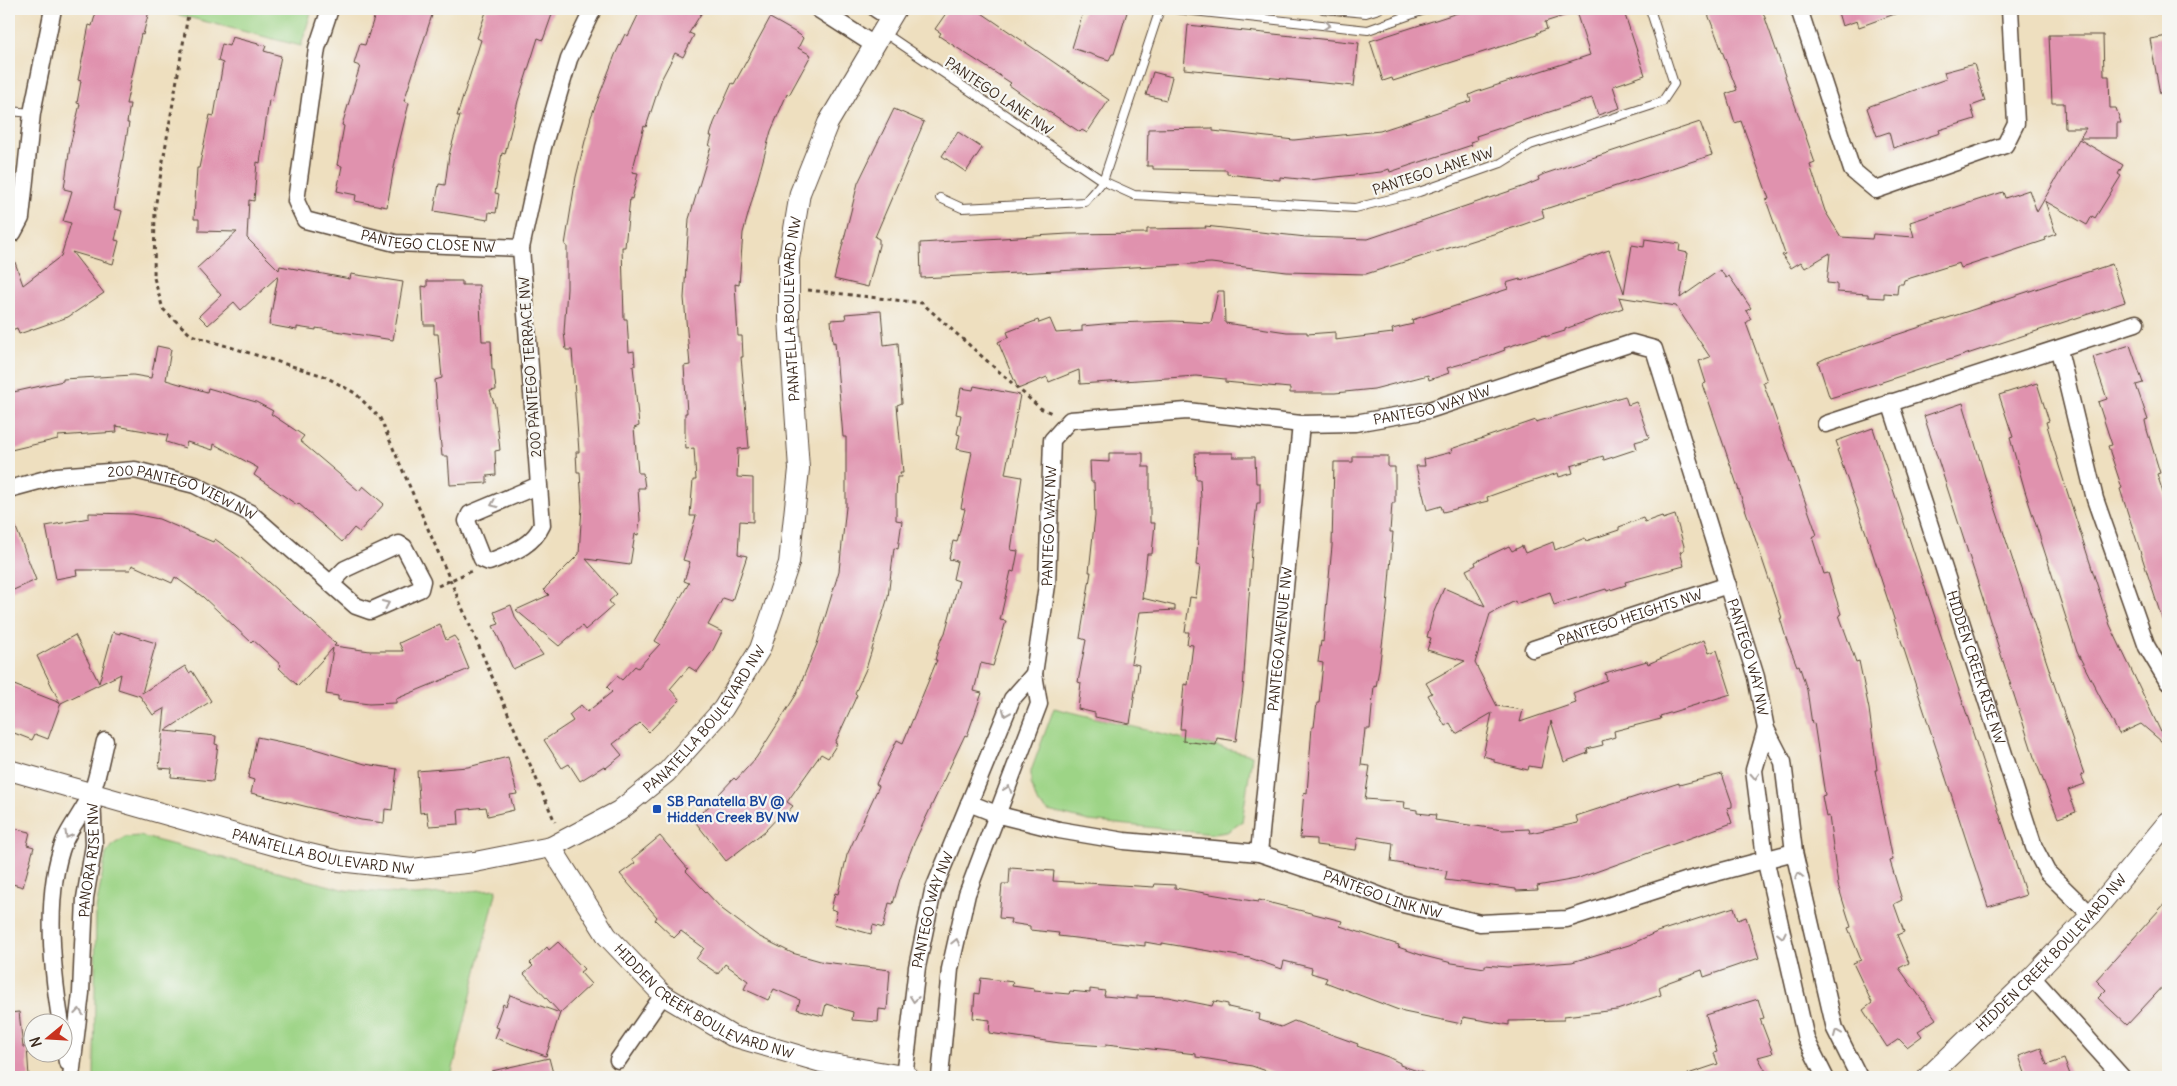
<svg xmlns="http://www.w3.org/2000/svg" width="2177" height="1086" viewBox="0 0 2177 1086" font-family="Delius,sans-serif">
<style>
.green{fill:#9dd486;stroke:#6c7f52}
.building{fill:#e092ae}
.lines{fill:none;stroke-linecap:round;stroke-linejoin:round}
.service-casing{stroke:#564536;stroke-width:10}
.minor-casing{stroke:#564536;stroke-width:19}
.tertiary-casing{stroke:#564536;stroke-width:22}
.path{stroke:#564536;stroke-width:3;stroke-dasharray:4 4;stroke-linecap:butt}
.service{stroke:#fff;stroke-width:8}
.minor{stroke:#fff;stroke-width:16}
.tertiary{stroke:#fff;stroke-width:20}
.oneway{stroke:#a79f9a}
.transit-dot{fill:#1a4fb4;stroke:#f6f6f2;stroke-width:2}
.labels{text-anchor:middle;dominant-baseline:central;stroke-width:4.5;stroke-linejoin:round;paint-order:stroke}
.street-label{font-size:14px;fill:#3b2a1e;stroke:#f6f6f2}
.transit-label{font-size:14px;font-weight:bold;fill:#164399;stroke:#f6f6f2;text-anchor:start}
</style>
<rect width="100%" height="100%" fill="#f6f6f2"/>
<filter id="ink" filterUnits="userSpaceOnUse"><feTurbulence type="fractalNoise" baseFrequency=".02" numOctaves="2"/><feDisplacementMap in="SourceGraphic" scale="10" xChannelSelector="R" yChannelSelector="G"/><feConvolveMatrix kernelMatrix="1 2 1 2 8 2 1 2 1" color-interpolation-filters="sRGB"/></filter>
<filter id="wash" filterUnits="userSpaceOnUse"><feTurbulence type="fractalNoise" baseFrequency=".0096" numOctaves="4" result="noise"/><feDisplacementMap in="SourceGraphic" scale="20" xChannelSelector="R" yChannelSelector="G"/><feGaussianBlur stdDeviation="1.12" result="paint"/><feColorMatrix in="noise" values="0 0 0 0 0 0 0 0 0 0 0 0 0 0 0 0 0 1.4 0 .05"/><feComposite in="paint" operator="in"/></filter>
<g filter="url(#wash)">
<rect width="100%" height="100%" fill="#eedfbf"/>
<!-- green -->
<path class="green" d="M156,9H312L301,46Z
M1054,708L1252,755L1242,822L1227,832L1213,834L1089,821L1048,811L1037,802L1031,784V771Z
M140,836L346,890L415,895L497,889L451,1077H94L96,909L106,854L114,844L126,837Z"/>
<g id="blocks">
<!-- building -->
<path class="building" d="M97,9H140L149,11L143,35L141,34L126,104H130L127,123H129L114,209L122,211L115,240L119,241L113,264L72,252L104,293L68,317L19,334L17,328L9,331V251H11L23,285L61,256L71,223L63,221L72,191L64,189L70,146L80,104L77,103L81,81L78,80L89,25L92,26Z
M377,9H434L404,101L409,103L397,151L387,207L355,201L356,195L337,191L342,166L337,165L344,126L342,125L360,66L354,64L360,44L365,45Z
M487,9H554L543,40L538,38L518,101L505,154L502,153L495,193L499,194L496,213L489,212L488,220L434,211L439,184L445,185L449,155L460,116H457L481,40L477,38Z
M641,9H704L689,33L694,35L683,57L675,53L662,78L646,127L644,126L632,172L638,173L632,199L630,198L625,247H622L624,319H627L629,352L634,351L635,366H633L639,426L634,428L638,473H643L645,488H638L640,520L638,535L635,534L630,565L586,559L617,594L609,601L613,606L585,630L582,626L559,646L516,610L549,595L544,590L546,587L579,554L582,506L580,472H577L576,452H579L572,350H566L564,332L567,289V246L565,245L576,177L591,117L615,55L625,34L628,36Z
M949,9H976L1109,100L1087,133L1082,130L1080,132L1026,97L1009,85L1011,83L939,36L941,33L935,29Z
M1084,9H1128L1114,54H1112L1109,60L1072,48Z
M1470,9H1623L1645,75L1613,86L1620,108L1598,115L1592,98L1476,136L1477,140L1470,142L1472,145L1390,172L1389,169L1381,172L1309,180L1280,177V180L1227,174V170L1153,169V166H1147L1148,129L1213,128V131L1294,140L1380,131L1471,101L1469,95L1476,92L1590,55L1576,12L1545,22L1547,29L1537,33V35L1393,81L1392,78L1383,81L1370,41Z
M1706,9H1762L1815,163L1810,165L1825,211L1841,237L1872,239L1873,234L1914,237L1910,222L2003,192L2005,198L2029,190L2037,212L2079,139L2123,165L2118,174L2121,176L2095,218L2092,216L2087,225L2045,201L2056,234L2045,238L2046,240L1961,268L1959,263L1904,280L1903,284H1898L1897,294L1884,293V298L1868,297V294L1837,292V284L1827,283L1830,253L1805,268L1801,262L1791,268L1782,255L1785,254L1766,200L1769,199L1753,154L1741,121L1735,123L1726,94L1737,90Z
M1837,9H1903V11L1859,27L1857,21L1842,26Z
M770,18L800,35L803,38L798,48L811,55L789,95L787,94L771,131L743,233L739,285L735,284L738,336H742L743,357H741L749,448L738,449L737,477L753,478V522L740,521L738,554L747,556L732,601L723,598L708,625L722,632L713,650L697,672L689,667L670,689L680,700L649,732L640,723L613,744L622,755L606,768L604,766L580,781L569,764L562,768L544,740L573,721L569,715L581,705L587,712L612,692L607,687L617,676L622,680L635,666L638,668L660,644L655,641L689,583L684,581L690,562L683,560L696,516H690L693,480H696L694,448L686,449L685,433V413H687L684,366L690,365L684,298L689,219L711,146H709L712,136H710L714,123L732,83L734,84Z
M1188,25L1359,43L1354,86L1184,69Z
M2049,35H2103L2104,76H2109L2110,108H2116L2121,123H2117V138H2080L2086,128H2065L2064,103H2052Z
M2168,36V93L2160,94L2150,39Z
M232,37L266,46L264,51L281,56L272,101L269,100L260,163L257,162L254,201L249,200L247,238L279,270L280,266L350,279L351,274L403,282L393,340L316,328V330L297,327V330L269,325L278,276L241,310L234,302L208,325L199,316L221,295L197,268L237,232L199,231V219H194L197,168H199L210,115L214,116L223,63L218,61L222,44L229,46Z
M1974,64L1985,101L1971,106L1975,119L1939,130L1940,133L1893,148L1889,132L1877,136L1867,108L1870,106L1946,79L1944,72Z
M1153,72L1172,77L1166,100L1146,95Z
M894,109L924,122L875,237L879,239V245L868,287L834,279L858,183Z
M1700,122L1712,155L1542,210L1544,217L1522,225L1366,274L1287,272L1211,263L921,278L920,243L1068,234L1147,233V229L1206,228L1205,226L1306,237L1368,239L1525,186L1539,180L1538,177L1544,174Z
M958,132L982,148L966,172L942,156Z
M1645,239L1680,244L1679,251L1688,253L1680,298L1720,270L1726,278L1729,276L1751,308L1746,311L1751,319L1746,323L1767,381L1763,382L1817,535L1812,537L1824,574L1828,573L1841,614L1839,615L1856,662L1859,661L1869,709L1877,770H1875L1893,860L1890,861L1902,900L1894,904L1904,932L1897,935L1909,963L1899,968L1936,1019L1918,1031L1922,1036L1907,1047L1899,1039L1887,1047L1863,1010L1872,1003L1853,963L1861,960L1848,928L1851,927L1838,885L1829,816L1826,817L1822,796L1825,795L1814,723L1812,724L1807,690L1799,665L1797,666L1786,638L1780,618H1782L1703,384L1706,383L1699,361L1710,357L1676,306L1619,297L1623,308L1565,329V331L1545,337V335L1504,348L1505,350L1486,357L1447,368L1449,373L1429,380L1428,375L1374,389L1335,393H1290V388L1225,382V379L1196,376L1080,384L1079,370L1049,382L1047,377L1018,389L998,342L1009,337L1007,332L1038,320L1039,323L1050,319L1056,333L1082,331V326L1115,323L1173,321L1211,323L1218,291H1224L1225,323L1287,332H1307V334L1335,332V340L1393,333L1392,329L1413,324L1412,320L1508,289L1506,283L1520,279L1521,281L1609,250L1624,293L1632,245L1644,247Z
M2112,264L2125,302L1873,385L1830,398L1829,396L1818,362L1826,358Z
M427,281H462V285H479L482,341H491L492,370H494L496,390L490,391L495,406L500,450L495,451L496,475L487,476V483L450,485L448,456H442L438,416L435,380L442,378L438,334H434V325H424L422,286L427,287Z
M881,311L884,345L898,343L902,403L897,405L903,473H900L901,477H897L896,496V520L902,521L898,549L894,548L888,597L866,669L855,693L857,695L835,743L837,744L828,758L821,754L787,802L793,806L783,817L780,815L765,831L726,861L693,819L722,796L719,794L734,778L736,780L756,758L796,695L817,644L839,571L846,507V437H843L835,342L833,343L831,320L846,319L845,314Z
M2130,345L2143,383L2136,385L2148,420L2145,421L2147,430L2160,473L2157,474L2168,508V628H2165L2120,489L2122,488L2108,446L2112,445L2098,402L2107,399L2093,357Z
M157,346L171,349L166,380L207,392L208,388L256,402L273,411L271,414L304,436L300,441L359,491L363,486L384,504L359,532L354,528L342,542L298,503L297,505L254,475L258,468L214,444L213,450L187,442L185,448L166,442L168,435L116,426L117,432L58,436V439L11,450L9,438V393L63,381V379L133,375L151,378Z
M2037,383L2049,421L2046,422L2059,466L2110,625L2168,747L2141,724L2119,734L2077,652L2025,491L2010,438L2013,437L1999,395Z
M974,386L1020,395L1005,474L1022,477L1011,550L1018,551L1014,572L1011,571L1000,620L1006,621L993,666L981,663L974,691L982,693L967,736L965,735L913,845L900,879L893,904L889,903L883,928L873,925L871,934L834,924L837,911L831,909L835,893L838,894L847,855L879,786L876,784L897,740L903,743L937,660H935L940,642L945,633L959,581L953,579L957,561L949,559L953,541L957,542L965,509L961,508L972,452L957,449L960,435L957,434L961,415L956,414L961,388L973,390Z
M1625,396L1628,405L1636,402L1638,406L1649,438L1635,442L1637,449L1604,460L1603,456L1571,466L1573,473L1559,477L1558,473L1521,485L1487,497L1488,501L1443,512L1441,506L1427,510L1416,466H1425L1424,459L1452,452L1451,449L1536,420V422Z
M1963,403L1985,477L2084,774L2081,775L2085,784L2068,790L2076,812L2058,818L2034,757L1924,416Z
M1873,428L2026,895L1988,907L1867,536L1837,450L1839,449L1836,441Z
M1109,453H1143V467H1150V523H1155L1152,554H1147L1142,598L1175,606V610L1140,612L1131,663L1139,665L1130,724L1095,717V713L1078,709L1081,683L1078,682L1086,640L1080,638L1091,572H1089L1095,516L1094,482H1091L1090,461L1109,462Z
M1195,453H1233V457H1255L1256,483H1260V503H1257L1252,551L1243,689L1236,741L1217,738L1216,745L1183,741L1184,729H1180L1184,684L1188,685L1193,645L1187,644L1189,632H1185L1190,597L1196,598L1200,566L1196,565L1201,499L1200,479H1196Z
M1353,456H1388V467H1395V503H1392L1390,532H1393L1387,607L1379,669L1376,687L1374,686L1370,729H1365L1361,765L1370,766L1365,799L1405,802L1404,808L1417,810V813L1436,815L1435,820L1503,830L1529,829L1530,833L1578,823L1576,816L1679,783V785L1722,774L1732,803V807L1727,808L1732,823L1576,879L1537,886L1538,890L1516,891V889L1445,880L1447,871L1391,862L1393,843L1358,837L1356,850L1316,845V839L1300,838L1304,792L1307,793L1312,727H1314L1317,703H1319L1323,663L1318,662L1321,641L1323,642L1332,546L1334,462H1353Z
M10,512L36,580L9,592V513Z
M89,513L133,514L159,519L213,542L215,539L241,558L314,623L336,644L334,646L370,651H403L399,643L440,624L446,640L454,636L457,640L469,669L396,699V703L369,704L338,700V696L326,694L333,648L298,686L279,668L281,665L253,640L251,642L203,597L175,577L172,583L132,565L130,570H76L77,575L56,579L46,526L89,518Z
M1675,515L1684,546V550L1680,552L1684,566L1625,582L1626,585L1607,591L1606,589L1554,605L1550,592L1516,604L1515,601L1490,614L1475,663L1497,706L1523,710L1520,722L1576,703L1573,693L1607,680L1605,673L1647,661L1648,664L1704,640L1709,653L1717,650L1731,694L1660,716L1661,719L1614,731L1615,737L1602,741L1603,745L1587,749L1588,753L1564,762L1551,721L1541,768L1529,766L1528,770L1494,762V759L1483,756L1492,713L1456,734L1450,723L1445,726L1428,695L1432,693L1426,683L1465,661L1427,650L1431,638L1427,637L1433,614L1444,588L1485,606L1466,570L1476,565L1475,562L1509,546L1512,551L1522,546L1525,553L1553,542L1555,550L1585,538L1586,541L1619,530V527L1643,518L1645,522L1662,516L1663,519Z
M511,605L516,619L543,655L513,669L493,626L499,624L494,612Z
M113,632L120,634V632L156,643L142,693L185,666L189,673L192,671L211,701L165,731L216,736L215,744L218,745L213,781L171,777L172,769L159,768L165,708L153,715L140,696L118,689L121,674L61,703L48,739L35,734L32,740L9,731V683L60,703L37,656L75,635L99,683Z
M257,737L315,749L365,764L397,769L392,810L385,809L384,823L361,820L251,793L254,780L248,778Z
M508,757L517,794L510,795L514,810L488,816L486,807L458,810L459,824L429,826L427,812L420,813L417,771L468,767Z
M9,827L30,832L27,845L34,847L23,887L9,883Z
M660,836L688,869L686,871L722,909L758,936L792,953L824,962L890,970L887,1010L879,1009L878,1022L852,1020L853,1012L826,1004L823,1016L797,1009L800,1000L774,989L768,1000L744,989L748,981L725,964L718,974L696,959L704,948L681,931L674,938L655,920L657,917L620,874L635,863L632,859Z
M1010,868L1054,871L1053,881L1154,887L1155,884L1175,885V888L1258,902L1259,900L1342,921L1340,926L1399,945L1398,947L1424,956L1452,963L1485,968V965L1507,967L1572,962L1629,945L1657,932L1734,907L1738,920L1746,917L1759,958L1704,977L1702,970L1669,982L1659,987L1661,995L1617,1010L1564,1016V1020L1509,1021V1025L1463,1017L1462,1024L1404,1012L1325,982L1327,978L1311,973L1312,968L1284,961L1282,969L1250,958L1162,943V945L1145,942V946L1058,936L1059,933L1030,930V926L1010,923L1011,919L999,918L1002,884H1009Z
M2168,900V981L2127,1025L2098,998L2106,990L2096,980Z
M558,942L584,969L580,972L591,984L560,1013L546,1056L495,1038L499,1028L495,1027L503,1004L506,1006L510,995L560,1013L524,974L533,966L530,963L547,947L549,950Z
M981,978L1013,982L1012,986L1034,989V991L1069,994L1070,991L1090,993V989L1105,991L1104,996L1137,999V996L1168,997L1212,1006L1214,1001L1228,1004V1007L1260,1014L1259,1020L1281,1027L1294,1021L1358,1044L1357,1046L1388,1057L1400,1063V1065L1429,1075L1428,1077H1284L1252,1066L1196,1057V1054L1106,1044V1046L1060,1043L989,1033L990,1020L973,1018L975,993L979,994Z
M1758,999L1764,1018L1760,1019L1773,1053L1758,1057L1769,1077H1688V1074L1718,1064L1714,1053L1717,1052L1706,1015Z
M19,1012L23,1047H27L29,1077H9V1013Z
M2041,1048L2047,1065L2064,1059L2071,1077H2020V1075L2025,1073L2019,1056Z
M549,1058L554,1077H493L492,1071Z"/>
</g>
</g>
<g filter="url(#ink)">
<use href="#blocks" fill-opacity="0" stroke="#564536" stroke-width="1"/>
<g class="lines">
<defs>
<path id="service" d="M1175,9L1368,30L1427,9
M1323,9L1366,13L1379,9
M883,32L1103,181L1134,195L1355,208L1419,192L1501,163L1530,145L1662,102L1674,84L1650,9
M9,111L32,113
M940,198L962,208L1085,202L1103,181L1160,9"/>
<g id="minor">
<path id="s1" d="M330,9L317,48L296,201L305,220L395,243L521,248"/>
<path d="M818,9L874,45"/>
<path d="M876,9L890,18"/>
<path d="M1799,9L1852,170L1876,190L2005,145L2016,123L2010,9"/>
<path d="M9,234L13,233L21,218L32,113L53,9"/>
<path d="M2059,350L2095,499L2147,647L2168,682"/>
<path id="s2" d="M1890,402L2034,847L2047,872L2091,915"/>
<path d="M1826,424L2136,323"/>
<path d="M539,485L470,514L467,521L482,559L489,562C510,553 532,547 542,525L521,248L543,147L569,59L593,9"/>
<path id="s3" d="M9,489L57,476L135,470L195,485L250,513L356,606L370,611L420,589L422,581L404,547L399,544L345,569L331,583"/>
<path id="s4" d="M1533,649L1728,585"/>
<path d="M1766,729L1754,770L1765,858L1806,1039L1825,1077"/>
<path id="s5" d="M969,803L999,815L1059,830L1124,841L1259,853L1336,879L1399,903L1480,923L1567,919L1685,881L1794,852"/>
<path id="s6" d="M1259,853L1301,424"/>
<path d="M2032,977L2122,1077"/>
<path d="M61,1024C52,970 44,894 64,842C71,825 85,810 92,792C98,776 101,757 105,741"/>
<path d="M62,1035L67,1062"/>
<path d="M618,1060L663,995"/>
<path id="s7" d="M71,1077L81,993L85,898L94,845L92,793"/>
<path id="s8" d="M904,1077L917,967L933,891L1012,699L1034,674"/>
<path id="s9" d="M940,1077L950,969L967,894L1039,704L1034,674L1047,585L1052,440L1070,420L1187,411L1301,424L1355,423L1429,410L1632,343L1654,349L1756,677L1766,729L1783,762L1794,852L1835,1029L1859,1077"/>
</g>
<g id="tertiary">
<path id="s10" d="M9,770L284,848L339,861L412,869L475,862L551,847L619,811L666,773L723,709L760,649L789,563L799,469L789,319V259L800,193L828,123L896,9"/>
<path id="s11" d="M551,847L607,936L663,995L732,1036L821,1062L909,1077"/>
<path id="s12" d="M1928,1077L2032,977L2091,915L2168,822"/>
</g>
</defs>
<!-- service casing -->
<use href="#service" class="service-casing"/>
<!-- minor casing -->
<use href="#minor" class="minor-casing"/>
<!-- tertiary casing -->
<use href="#tertiary" class="tertiary-casing"/>
<!-- path -->
<path class="path" d="M189,9L155,208L154,278L163,309L191,335L324,376L355,393L380,418L555,822
M808,290L922,303L1040,408L1052,413
M438,586L471,571"/>
<!-- service -->
<use href="#service" class="service"/>
<!-- minor -->
<use href="#minor" class="minor"/>
<!-- tertiary -->
<use href="#tertiary" class="tertiary"/>
</g>
<!-- one-way arrows -->
<defs><path id="oneway-chevron" d="M-2-3.5L2.5 0L-2 3.5" fill="none" stroke-width="1.6" stroke-linecap="round" stroke-linejoin="round" transform="scale(1.25)"/></defs>
<g class="oneway">
<use href="#oneway-chevron" transform="translate(1327 25) rotate(6)"/>
<use href="#oneway-chevron" transform="translate(494 504) rotate(158)"/>
<use href="#oneway-chevron" transform="translate(386 604) rotate(-24)"/>
<use href="#oneway-chevron" transform="translate(1006 713) rotate(112)"/>
<use href="#oneway-chevron" transform="translate(1755 776) rotate(87)"/>
<use href="#oneway-chevron" transform="translate(1008 789) rotate(-70)"/>
<use href="#oneway-chevron" transform="translate(68 835) rotate(119)"/>
<use href="#oneway-chevron" transform="translate(1799 876) rotate(-102)"/>
<use href="#oneway-chevron" transform="translate(1782 935) rotate(77)"/>
<use href="#oneway-chevron" transform="translate(956 942) rotate(-77)"/>
<use href="#oneway-chevron" transform="translate(914 999) rotate(97)"/>
<use href="#oneway-chevron" transform="translate(79 1012) rotate(-83)"/>
<use href="#oneway-chevron" transform="translate(1837 1033) rotate(-113)"/>
</g>
</g>
<!-- markers -->
<rect class="transit-dot" x="652" y="804" width="10" height="10" rx="2.5"/>
<g class="labels">
<!-- street labels -->
<g class="street-label">
<text transform="translate(999 96) rotate(34)">PANTEGO LANE NW</text>
<text transform="translate(1433 171) rotate(-18)">PANTEGO LANE NW</text>
<text stroke="none"><textPath href="#s1" startOffset="342">PANTEGO CLOSE NW</textPath></text>
<text stroke="none"><textPath href="#s10" startOffset="1196">PANATELLA BOULEVARD NW</textPath></text>
<text transform="translate(530 367) rotate(-94)">200 PANTEGO TERRACE NW</text>
<text stroke="none"><textPath href="#s9" startOffset="1046">PANTEGO WAY NW</textPath></text>
<text stroke="none"><textPath href="#s3" startOffset="179">200 PANTEGO VIEW NW</textPath></text>
<text stroke="none"><textPath href="#s9" startOffset="568">PANTEGO WAY NW</textPath></text>
<text stroke="none"><textPath href="#s4" startOffset="102">PANTEGO HEIGHTS NW</textPath></text>
<text stroke="none"><textPath href="#s6" startOffset="215">PANTEGO AVENUE NW</textPath></text>
<text stroke="none"><textPath href="#s9" startOffset="1601">PANTEGO WAY NW</textPath></text>
<text stroke="none"><textPath href="#s2" startOffset="279">HIDDEN CREEK RISE NW</textPath></text>
<text stroke="none"><textPath href="#s10" startOffset="760">PANATELLA BOULEVARD NW</textPath></text>
<text stroke="none"><textPath href="#s10" startOffset="325">PANATELLA BOULEVARD NW</textPath></text>
<text stroke="none"><textPath href="#s7" startOffset="218">PANORA RISE NW</textPath></text>
<text stroke="none"><textPath href="#s5" startOffset="426">PANTEGO LINK NW</textPath></text>
<text stroke="none"><textPath href="#s8" startOffset="170">PANTEGO WAY NW</textPath></text>
<text stroke="none"><textPath href="#s12" startOffset="175">HIDDEN CREEK BOULEVARD NW</textPath></text>
<text stroke="none"><textPath href="#s11" startOffset="225">HIDDEN CREEK BOULEVARD NW</textPath></text>
</g>
<!-- transit labels -->
<g class="transit-label">
<text x="667" y="801">SB Panatella BV @<tspan x="667" dy="16">Hidden Creek BV NW</tspan></text>
</g>
</g>
<!-- margin -->
<rect width="2177" height="1086" fill="none" stroke="#f6f6f2" stroke-width="30"/>
<!-- north arrow -->
<g transform="translate(48 1038) rotate(252)"><circle r="24" fill="#f6f6f2" stroke="#aba49d"/>
<path d="M0-4L9 19L0 12L-9 19Z" fill="#c8321e"/>
<text y="-8" font-size="14" font-weight="bold" text-anchor="middle" fill="#3b2a1e">N</text>
</g>
</svg>
